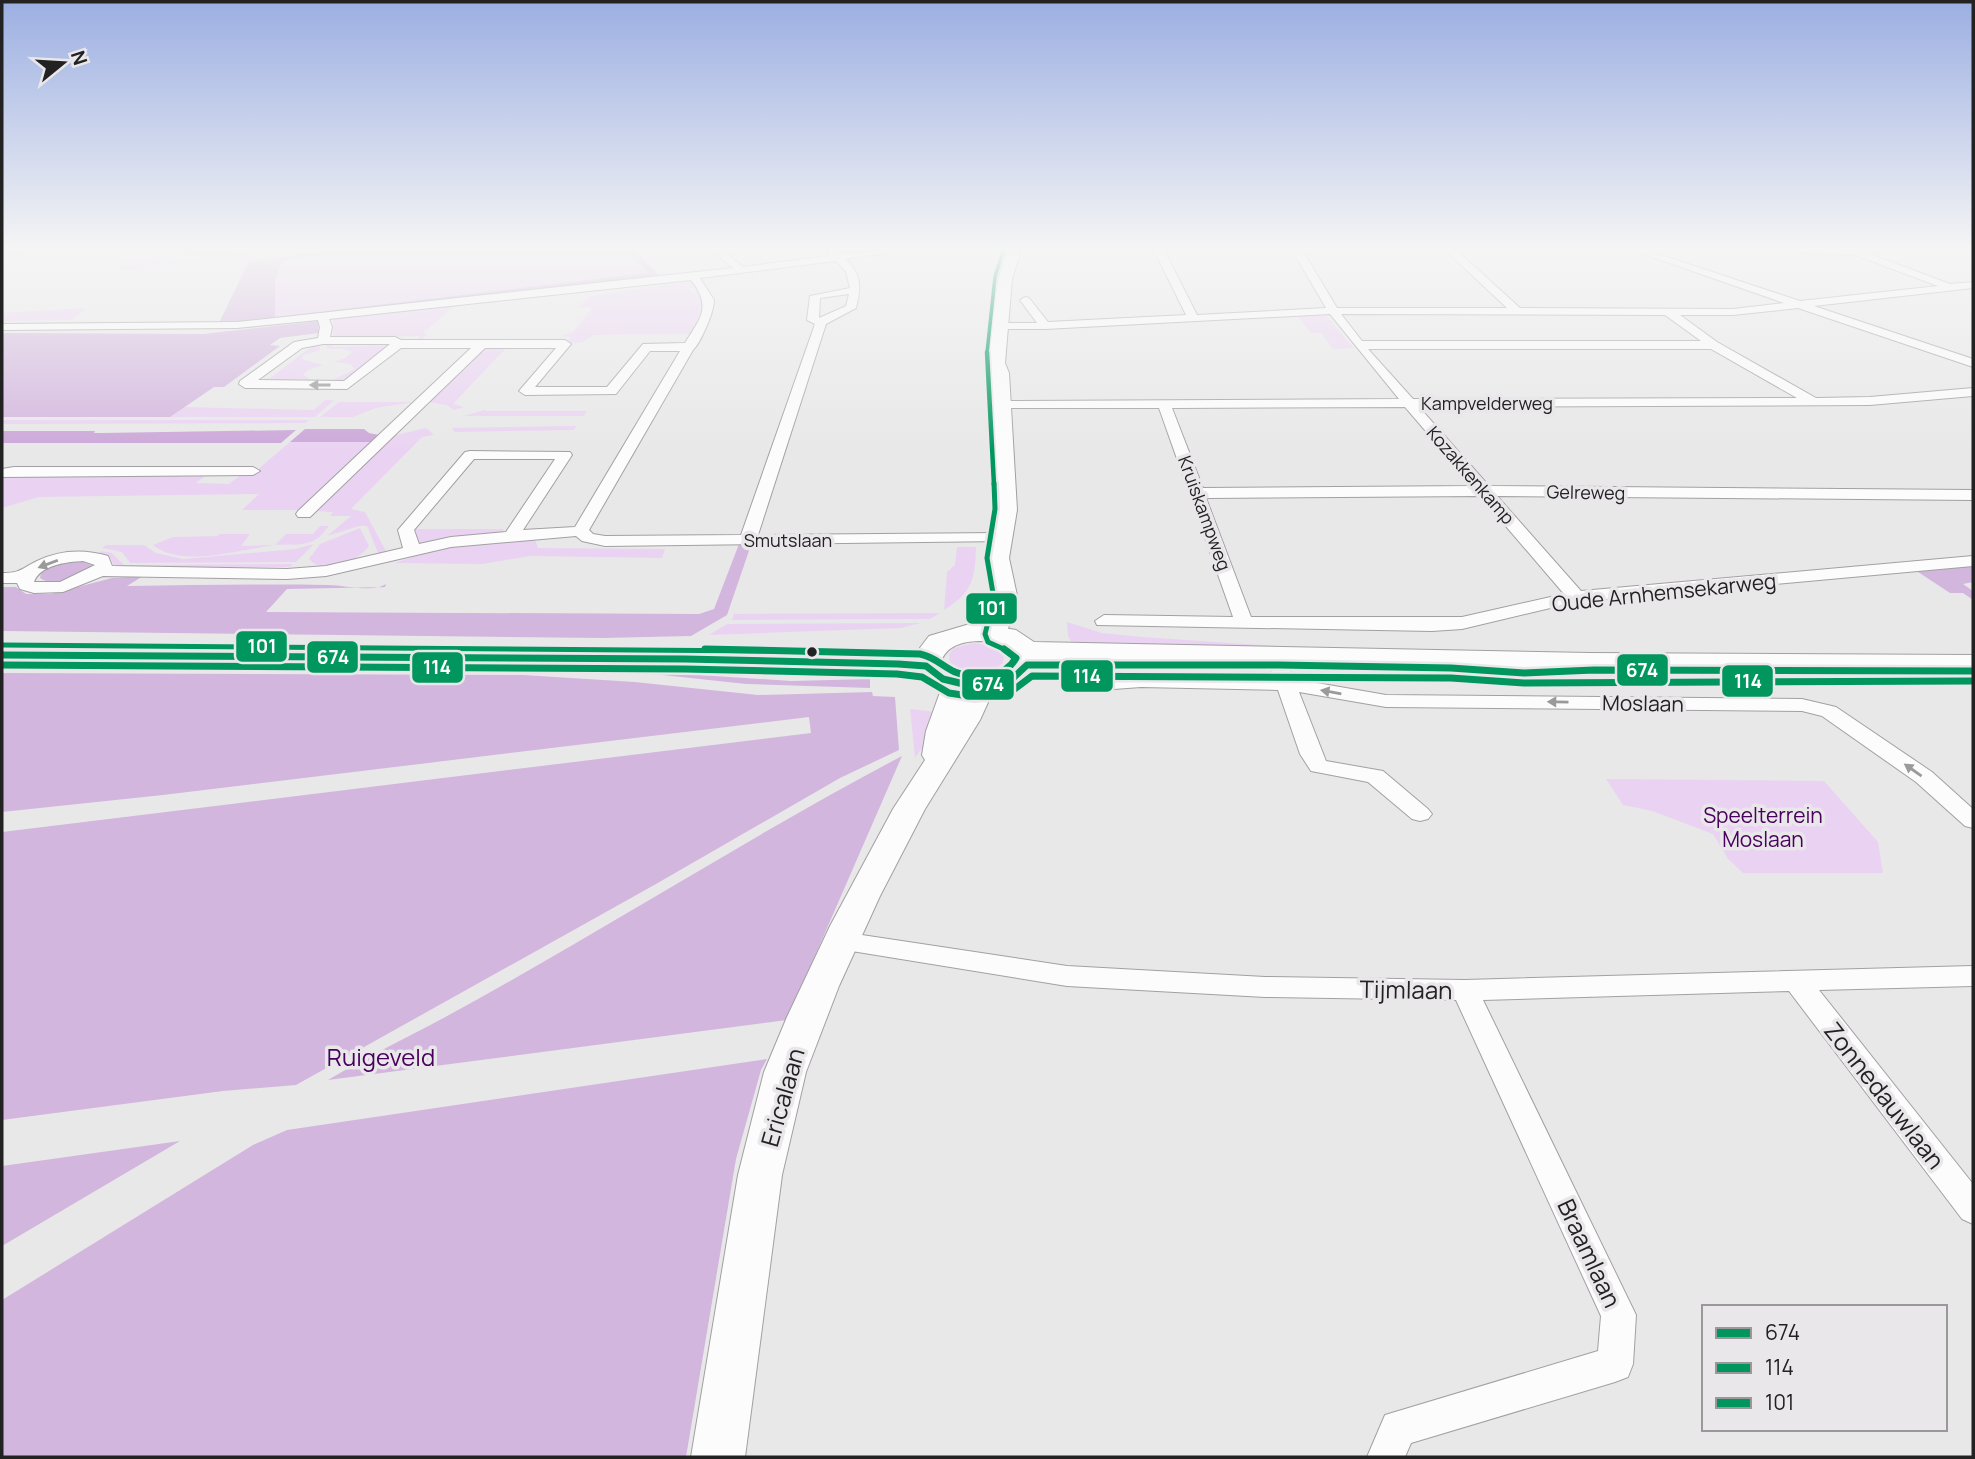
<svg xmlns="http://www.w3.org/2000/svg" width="1975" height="1459" viewBox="0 0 1975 1459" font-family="Manrope,sans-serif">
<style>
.green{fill:#ead3f2}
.forest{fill:#d3b6de}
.water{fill:#cba7d9}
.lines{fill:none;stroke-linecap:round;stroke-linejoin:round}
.street-casing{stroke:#a2a0a2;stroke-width:2}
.secondary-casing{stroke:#a2a0a2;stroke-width:2}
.primary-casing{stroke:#a2a0a2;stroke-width:2}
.street{fill:#fcfcfc;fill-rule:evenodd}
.secondary{fill:#fcfcfc;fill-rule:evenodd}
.primary{fill:#fcfcfc;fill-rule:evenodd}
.bus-1-casing{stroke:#e9e7ea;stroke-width:12}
.bus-2-casing{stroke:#e9e7ea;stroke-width:12}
.bus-3-far3-casing{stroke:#e9e7ea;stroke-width:6}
.bus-3-far2-casing{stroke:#e9e7ea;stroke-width:8}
.bus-3-far1-casing{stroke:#e9e7ea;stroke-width:10}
.bus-3-casing{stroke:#e9e7ea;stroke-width:12}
.bus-1{stroke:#00965e;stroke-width:7}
.bus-2{stroke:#00965e;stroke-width:7}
.bus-3-far3{stroke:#00965e;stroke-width:3.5}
.bus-3-far2{stroke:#00965e;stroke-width:4.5}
.bus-3-far1{stroke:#00965e;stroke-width:5}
.bus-3{stroke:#00965e;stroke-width:7}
.oneway{fill:#9a9a9a}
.bus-dot{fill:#232223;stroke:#e9e7ea;stroke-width:2.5}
.labels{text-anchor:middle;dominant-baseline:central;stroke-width:7;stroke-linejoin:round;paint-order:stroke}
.far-street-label{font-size:18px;fill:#232223;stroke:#e9e7ea}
.street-label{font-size:21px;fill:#232223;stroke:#e9e7ea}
.park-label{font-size:21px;fill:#48015c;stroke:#e9e7ea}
.near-street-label{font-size:24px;fill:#232223;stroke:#e9e7ea}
.near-park-label{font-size:24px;fill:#48015c;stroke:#e9e7ea}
.line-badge{stroke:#e9e7ea;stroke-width:2.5}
.badge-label{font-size:19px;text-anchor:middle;font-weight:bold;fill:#fff}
</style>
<rect width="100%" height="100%" fill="#e9e8e9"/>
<!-- green -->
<path class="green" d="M2,248H233L232,254L260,256L240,258L115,250L2,256Z
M402,248H621L650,273L275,317V281L282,261Z
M163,257L203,263L118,271L121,262Z
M695,281L699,287L690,288L692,293H701L703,307L690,334L594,335L581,343H502L567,342L571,337L561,336L573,332L592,308L579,307L590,296Z
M456,305L423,333L427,334L421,341H415L421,336L333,338V319Z
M87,308L72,320L2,321V313Z
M1326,315L1354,348L1333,349L1321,333H1311L1297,316Z
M319,343L320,350L304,355L301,359L323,365L308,370L303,375L311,380H327V383H303L306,379H269L262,383L257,380L270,378L311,347L303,346Z
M326,343H335L333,347L390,345L344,382L336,383L335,379L355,369L350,364L334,362L345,358L352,352L344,349H327Z
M486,346H508L453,404L464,407L454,410L447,405L428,402Z
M325,400H334L315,417H170L184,407L314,410Z
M339,402H414L376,408L353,417H320Z
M485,410L488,411H587L584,416H463Z
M2,420H309L305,423L2,424Z
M577,426L573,430L455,432L452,428Z
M426,428L434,435L422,437L351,509L365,512L387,553L379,555L367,526H359L327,536L351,516H330L333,512L315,511L392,436Z
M290,442H372L301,510H242L259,494L39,497L2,508V477L205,476L196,483L229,484L241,475H251Z
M320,526H329C325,530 322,535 318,538C305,547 290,544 275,545C241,549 183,569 153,545L173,537L217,536L220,534H250L241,546L275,545L286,534H313Z
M360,528L369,546C359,561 323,576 309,559L320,544Z
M415,529H504L501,534L421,545L415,538Z
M535,540L538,548L665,549L662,558L530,556L482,564L395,563L440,547Z
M314,544L296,562L130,563L122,552L102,548L106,545H144L156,553L183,559L295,549Z
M957,547H976C975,579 973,592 944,610L947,572L955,565Z
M101,551L112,553L124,565L293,564L290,567L116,568L110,558L98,554Z
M940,613L930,619L732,620L734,614Z
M1067,622L1102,633L1142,637L1398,654L1074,647L1068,636Z
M921,623L901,628L709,635L727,624Z
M973,643L994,646L1004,657L1003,663C989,677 967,676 950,665L949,654L954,648Z
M1253,667L1263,674L1113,672L1090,675L1075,681L1074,669Z
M1301,669L1441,671L1481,675L1301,674Z
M910,709L936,712L927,741L915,758Z
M1606,779L1824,781L1878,842L1883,873H1743L1728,859L1713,834L1652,811L1623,805Z"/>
<!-- forest -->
<path class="forest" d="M358,248H402L282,261L275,281V317L649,273L621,248H631L660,276L223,324L220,321L249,261Z
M318,321L319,333L280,338L270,345L280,346L224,387H214L170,417H2V333L203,334Z
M739,544L751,545L727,615L691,636L603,638L2,631V587H16L26,594H51L112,578L143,576L127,586C194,585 261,584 328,585C344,585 373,593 386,584L385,587L287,589L266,612L699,614L714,609Z
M80,561L91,565V568C75,576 56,589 40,578L41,573L54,566Z
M1973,565V582L1963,584L1973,591V600L1963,593H1950L1915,570Z
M607,669L791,681L870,679V688L746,684Z
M2,673L523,675L635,682L758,695L872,692L873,696L895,697L899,750L840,778L656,884L296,1085L223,1091L2,1120V832L811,733L809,717L163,795L2,812Z
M902,756L787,1020L328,1080C377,1051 429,1027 478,999C620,920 758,832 902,756Z
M767,1059L761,1070L736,1159L686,1457H2V1300L253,1145L287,1130Z
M180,1141L2,1246V1166Z"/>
<!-- water -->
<path class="water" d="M305,429H364L369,433L379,435L372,442H290Z
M296,430L281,443H2V431H95L94,433H101Z"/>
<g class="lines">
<defs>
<path id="street" d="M709,248H720L743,267L829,256L827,253L832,250C849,257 894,248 917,248L846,259C862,275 861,288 856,308L826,324L758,535L999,533L1007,538L1005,541L605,546L582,541L576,536L451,547L326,576L287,579L103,576L63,592L34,593L20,589L17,583H2V573C21,573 21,569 37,561C60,550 84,549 108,556L112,566L287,569L326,566L403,548L398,530L465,452L470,451L570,452L572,455L523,530L575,527L680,351H650L616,394L525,395L519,391L556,348H485L310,517H298L296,514L298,511L471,348H401L347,389L245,388L239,384L240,381L294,342L318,338L320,327L318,320L237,328L2,330V324L237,322L733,268ZM836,261L846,272L850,288L810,296L807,320L815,324L741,535L605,536L593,534L589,530L693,350C700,344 714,313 714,300L700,278ZM691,280C712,307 701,317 685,343L643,344L607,387H535L571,344L565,340H401L395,337H330L332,327L329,319ZM849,294L846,306L819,318L820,298ZM323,344H390L344,381L258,380L302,348ZM474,459H555L506,532L451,537L419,544L414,530ZM83,561L95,565L60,582H34C40,565 66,562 83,561Z
M1153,248H1163L1197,315L1326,308L1291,248H1301L1337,308H1507L1443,248H1454L1520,308L1733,309L1784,303L1626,248H1640L1800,301L1938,286L1855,255L1797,253L1794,252V248H1854L1950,284L1973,282V288L1814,306L1973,359V367L1798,308L1733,315H1680L1717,342L1816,398L1870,397L1973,388V396L1870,405L1419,407L1489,486L1973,490V500L1497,496L1581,591L1973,556V566L1576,602L1462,629L1432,631L1097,625L1095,621L1104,615L1233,617L1159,408H1000L993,404L995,401L1399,399L1330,314L1045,329H998L992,326L998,323H1037L1020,300L1025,297L1029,298L1048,322L1186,315ZM1341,314L1665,315L1701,341H1362ZM1368,349H1711L1797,398L1413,399ZM1405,407L1473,486L1203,488L1172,408ZM1480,496L1564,594L1462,617H1251L1206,498Z
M14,467H253L260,471L253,475L2,477V469Z
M1279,659L1286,661L1294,679L1386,695L1802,699L1836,707L1932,772L1973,809V828L1965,826L1916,782L1822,716L1802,711L1386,707L1299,692L1326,761L1383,771L1428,809L1432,814L1428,819L1420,821L1412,819L1368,782L1311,771L1300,754L1278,690L1141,687L1087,691L1080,689L1077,685L1080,681L1087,679L1141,675L1274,678L1269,665Z
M842,932L1067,966L1265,977L1465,980L1973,966V986L1819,990L1973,1184V1224L1962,1219L1789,991L1483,1000L1636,1315L1633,1364L1628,1377L1615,1382L1411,1443L1405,1457H1367L1385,1415L1598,1351L1601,1316L1456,1000L1265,997L1067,986L833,948L829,941L833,934Z"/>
<path id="secondary" d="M1008,248H1022L1012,279L1005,363L1009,373L1017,510L1009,558L1018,600L1004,640L995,642L986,640L982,634L992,600L985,558L995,510L991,373L987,363L998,279Z
M957,676L967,678L970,682L981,679L991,681L995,687L980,720L925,809L880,896L839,986L806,1072L782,1175L745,1457H691L738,1175L764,1072L787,1017L830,926L893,809L925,760L922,755L926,731L943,684L947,678Z"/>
<path id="primary" d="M973,623L1016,630L1034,642L1590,653L1973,655V673L1590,671L1042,660C1024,705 953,706 921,676L685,668L2,664V646L685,650L913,657L929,636ZM981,641C994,642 1006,645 1013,657C1001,684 956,685 942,659C949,644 966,641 981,641Z"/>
</defs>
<!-- street casing -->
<use href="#street" class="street-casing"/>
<!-- secondary casing -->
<use href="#secondary" class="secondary-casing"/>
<!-- primary casing -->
<use href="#primary" class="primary-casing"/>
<!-- street -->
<use href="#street" class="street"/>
<!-- secondary -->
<use href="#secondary" class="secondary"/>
<!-- primary -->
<use href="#primary" class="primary"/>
<defs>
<path id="bus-1" d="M2,655L685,659L898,664L926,666L943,679L976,687L1011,680L1027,665H1279L1451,668L1524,673L1594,670L1973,671"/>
<path id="bus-2" d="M2,665L685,669L897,674L922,677L949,693L975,697L1012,691L1032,676L1451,678L1524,683L1973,681"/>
<path id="bus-3-far3" d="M987,353L995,277L1004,248"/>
<path id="bus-3-far2" d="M987,352L994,485"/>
<path id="bus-3-far1" d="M994,483L995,509L987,558L994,599L985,634L988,642L1008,651
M2,645L779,651"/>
<path id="bus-3" d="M705,649L920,654C935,657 942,666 955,672C976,680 1004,679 1016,658L1004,649"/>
</defs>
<!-- bus-1 casing -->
<use href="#bus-1" class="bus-1-casing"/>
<!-- bus-2 casing -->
<use href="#bus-2" class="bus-2-casing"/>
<!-- bus-3-far3 casing -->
<use href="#bus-3-far3" class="bus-3-far3-casing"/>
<!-- bus-3-far2 casing -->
<use href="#bus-3-far2" class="bus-3-far2-casing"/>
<!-- bus-3-far1 casing -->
<use href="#bus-3-far1" class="bus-3-far1-casing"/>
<!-- bus-3 casing -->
<use href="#bus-3" class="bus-3-casing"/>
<!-- bus-1 -->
<use href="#bus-1" class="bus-1"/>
<!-- bus-2 -->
<use href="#bus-2" class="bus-2"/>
<!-- bus-3-far3 -->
<use href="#bus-3-far3" class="bus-3-far3"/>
<!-- bus-3-far2 -->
<use href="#bus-3-far2" class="bus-3-far2"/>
<!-- bus-3-far1 -->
<use href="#bus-3-far1" class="bus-3-far1"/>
<!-- bus-3 -->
<use href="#bus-3" class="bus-3"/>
</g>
<!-- one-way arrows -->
<defs><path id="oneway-solid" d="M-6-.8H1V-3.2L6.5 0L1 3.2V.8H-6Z" transform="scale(1.75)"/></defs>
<g class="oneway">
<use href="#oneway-solid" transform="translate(320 385) rotate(-180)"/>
<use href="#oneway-solid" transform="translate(48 564) rotate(159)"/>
<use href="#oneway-solid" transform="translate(1331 692) rotate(-170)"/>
<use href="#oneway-solid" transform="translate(1558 702) rotate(-179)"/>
<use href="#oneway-solid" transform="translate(1913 770) rotate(-145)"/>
</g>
<!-- sky -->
<linearGradient id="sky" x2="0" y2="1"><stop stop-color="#9cafe2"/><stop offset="0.55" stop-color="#f5f5f5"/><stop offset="1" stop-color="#f5f5f5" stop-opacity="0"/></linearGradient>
<rect width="1975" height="452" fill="url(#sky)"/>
<!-- markers -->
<circle class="bus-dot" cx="812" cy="652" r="6"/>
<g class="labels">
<!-- far-street labels -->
<g class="far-street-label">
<text x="1487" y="403">Kampvelderweg</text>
<text transform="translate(1471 475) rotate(49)">Kozakkenkamp</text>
<text transform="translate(1586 492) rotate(1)">Gelreweg</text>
<text transform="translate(1205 513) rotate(70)">Kruiskampweg</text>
<text x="788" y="540">Smutslaan</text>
</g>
<!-- street labels -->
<g class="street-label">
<text transform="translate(1664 592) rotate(-6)">Oude Arnhemsekarweg</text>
<text transform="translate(1643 703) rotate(1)">Moslaan</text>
</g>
<!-- park labels -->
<g class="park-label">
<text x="1763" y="815">Speelterrein<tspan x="1763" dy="24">Moslaan</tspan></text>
</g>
<!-- near-street labels -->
<g class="near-street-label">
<text transform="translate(1406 989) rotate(1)">Tijmlaan</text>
<text transform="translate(1885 1095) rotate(52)">Zonnedauwlaan</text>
<text transform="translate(782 1097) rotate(-74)">Ericalaan</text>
<text transform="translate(1590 1253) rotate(65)">Braamlaan</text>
</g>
<!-- near-park labels -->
<g class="near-park-label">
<text x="381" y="1056">Ruigeveld</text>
</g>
</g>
<g class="line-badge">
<rect x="965" y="592" width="53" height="33" rx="7" fill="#00965e"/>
<rect x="235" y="630" width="53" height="33" rx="7" fill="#00965e"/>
<rect x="306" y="640" width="53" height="34" rx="7" fill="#00965e"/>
<rect x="411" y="651" width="53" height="33" rx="7" fill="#00965e"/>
<rect x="1616" y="653" width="53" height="34" rx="7" fill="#00965e"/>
<rect x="1060" y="659" width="54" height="34" rx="7" fill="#00965e"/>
<rect x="1721" y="664" width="53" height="34" rx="7" fill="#00965e"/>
<rect x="961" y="668" width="54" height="33" rx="7" fill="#00965e"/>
</g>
<g class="badge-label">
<text x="992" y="615">101</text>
<text x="262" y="653">101</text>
<text x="333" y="664">674</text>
<text x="437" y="674">114</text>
<text x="1642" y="677">674</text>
<text x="1087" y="683">114</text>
<text x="1748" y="688">114</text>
<text x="988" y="691">674</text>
</g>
<!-- border -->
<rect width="1975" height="1459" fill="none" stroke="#232223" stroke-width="7"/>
<!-- legend -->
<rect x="1702" y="1305" width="245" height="126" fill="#e9e7ea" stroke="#9a989a" stroke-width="2"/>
<rect x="1716" y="1328" width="35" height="10" fill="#00965e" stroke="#9a989a" stroke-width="2"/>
<text x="1765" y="1340" font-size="21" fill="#232223">674</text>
<rect x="1716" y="1363" width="35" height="10" fill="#00965e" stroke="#9a989a" stroke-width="2"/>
<text x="1765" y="1375" font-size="21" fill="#232223">114</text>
<rect x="1716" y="1398" width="35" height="10" fill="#00965e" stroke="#9a989a" stroke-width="2"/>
<text x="1765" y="1410" font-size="21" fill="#232223">101</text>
<!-- north arrow -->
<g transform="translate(63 63) rotate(72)" stroke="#e9e7ea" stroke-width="5" paint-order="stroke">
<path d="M0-5L12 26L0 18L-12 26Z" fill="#232223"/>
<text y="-10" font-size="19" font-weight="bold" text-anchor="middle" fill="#232223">N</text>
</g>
</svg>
